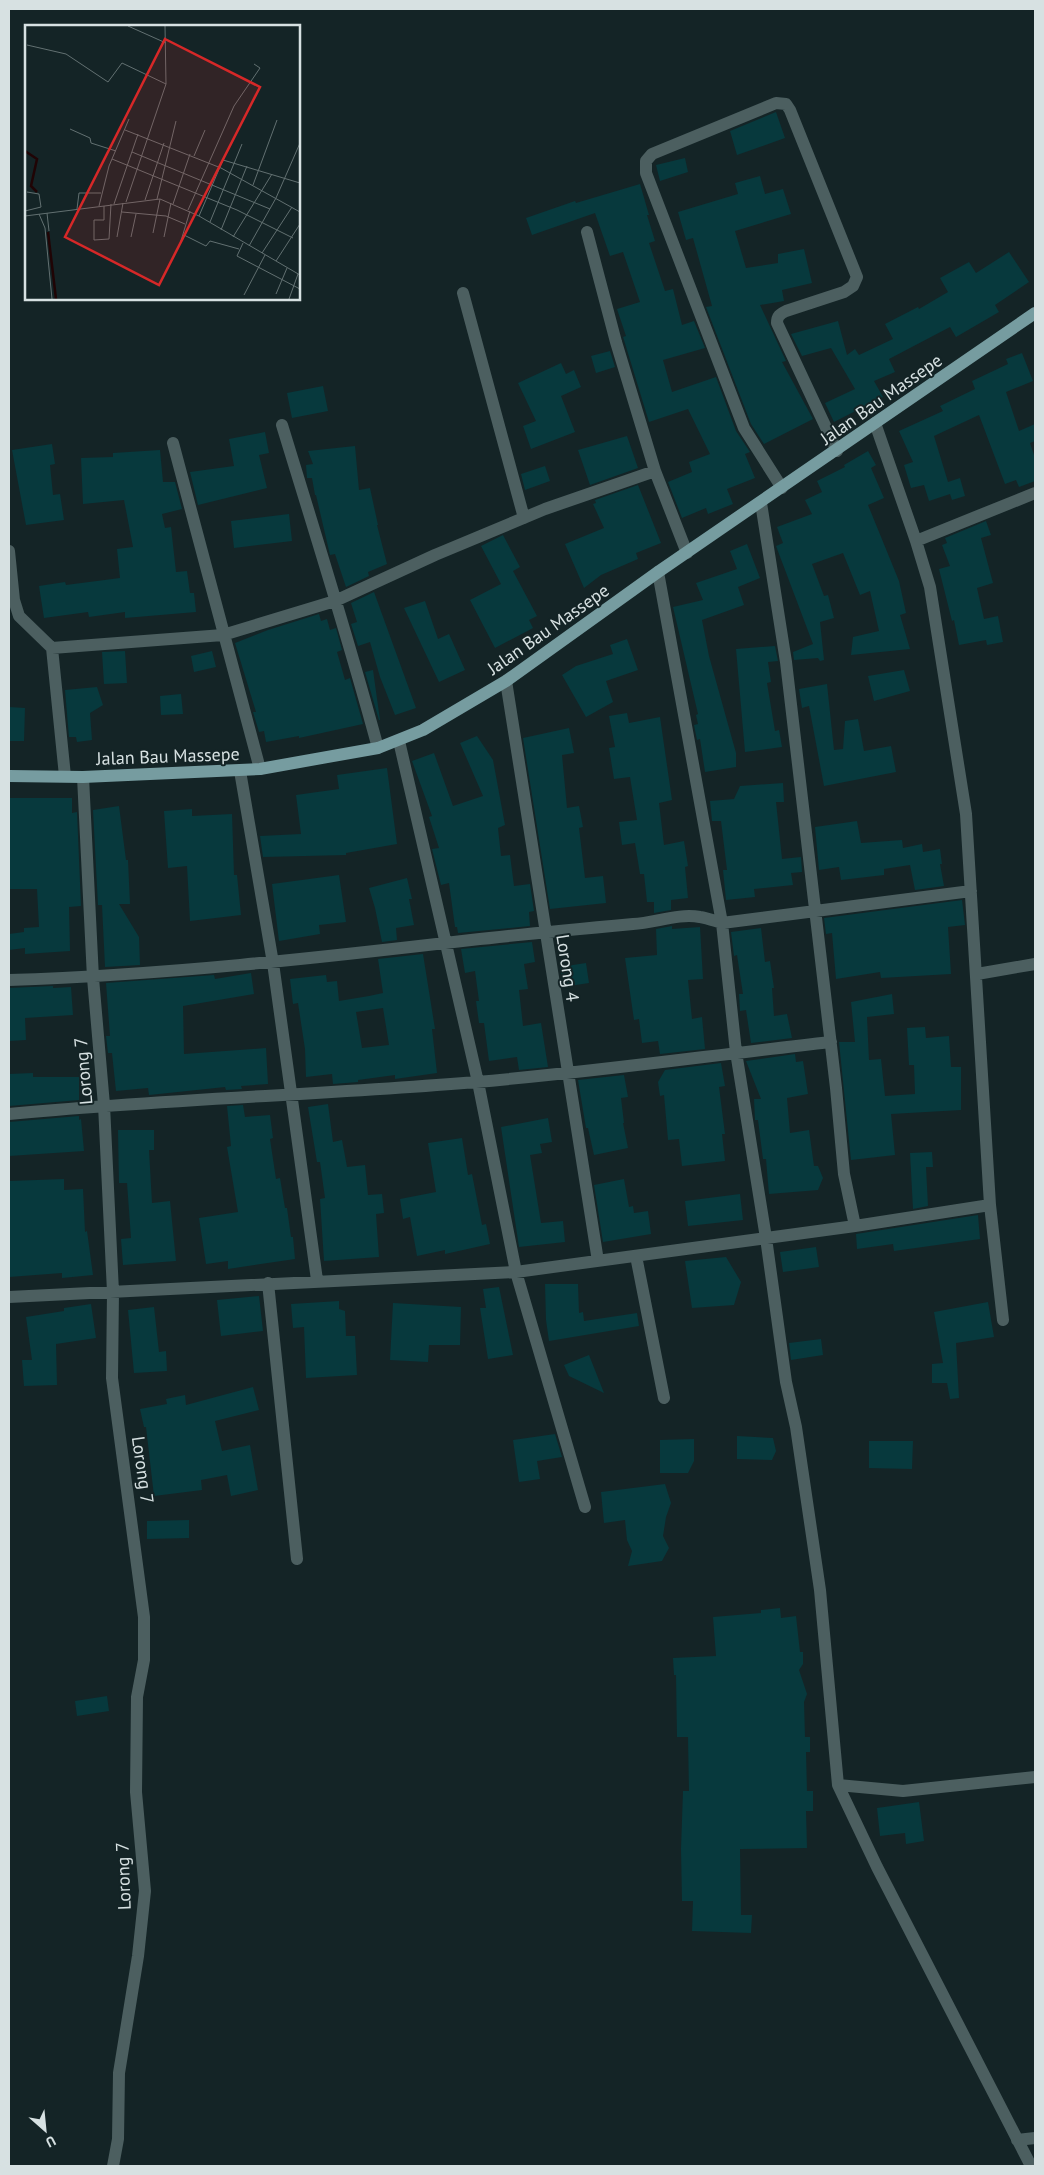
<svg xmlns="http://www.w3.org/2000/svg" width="1044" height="2175" viewBox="0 0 1044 2175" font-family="'PT Sans',sans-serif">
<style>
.building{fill:#07393d;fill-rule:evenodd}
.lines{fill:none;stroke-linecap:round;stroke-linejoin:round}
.minor{stroke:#4c5f60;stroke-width:12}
.major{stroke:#769ca0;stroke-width:12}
.labels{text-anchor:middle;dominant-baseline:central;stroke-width:4;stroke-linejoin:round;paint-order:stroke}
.street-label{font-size:18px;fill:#d7e1e2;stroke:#142426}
.inset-river{fill:none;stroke:#200405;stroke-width:2.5}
.inset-road{fill:none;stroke:#627071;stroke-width:1}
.view{fill:#d62828;fill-opacity:0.15;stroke:#d62828;stroke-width:2.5}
.inset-edge{fill:none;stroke:#d7e1e2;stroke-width:2.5}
</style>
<rect width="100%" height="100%" fill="#142426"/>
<!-- building -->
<path class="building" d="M776,112L785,138L737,155L730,131Z
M685,158L688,172L660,181L656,165Z
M760,176L765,194L783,189L791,214L735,231L746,268L778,263V254L804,249L812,283L782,290L784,301L760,305L786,361L782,362L813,419L764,444L751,424L706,307L712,306L693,238L686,240L678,212L738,194L735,183Z
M640,184L649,215H647L655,241L649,243L665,291L673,289L682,325L694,321L705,348L663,360L672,392L716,377L736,431L750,452L745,454L755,478L727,489L733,504L708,514L706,508L682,518L668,482L692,472L689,462L710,454L688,409L649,422L624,340L623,337L626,336L617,309L640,302L623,252L610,256L595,213L532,235L526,218L575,201L576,203Z
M1009,252L1029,282L995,305L999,312L956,337L950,327L889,359L895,372L874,381L883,397L834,422L825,403L855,389L831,348L802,356L791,334L838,321L847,355L855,349L859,355L893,339L885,324L918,307L919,309L948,292L940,278L969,262L976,273Z
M610,351L615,367L596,373L591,356Z
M1022,353L1033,381L1006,392L1019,431L1035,424V441L1030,443L1035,458V481L1019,487L1016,480L1005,484L979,415L934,436L948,482L960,478L965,496L952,500L950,494L929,501L924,485L911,488L904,465L913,462L899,431L943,411L940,406L975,389L972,381L1008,364L1006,359Z
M561,363L566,374L574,370L581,387L561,396L575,432L531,449L523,426L536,421L518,383Z
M323,386L328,411L292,418L287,393Z
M265,432L269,453L259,455L267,488L198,505L190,472L234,466L229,439Z
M627,436L638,468L590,485L578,450Z
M52,444L55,464L50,465L53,495L60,494L64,520L26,525L12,450Z
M355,446L359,490L370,488L378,525H377L387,564L368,572L369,576L346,587L335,554L330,555L316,495H315L312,478H307L306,465L313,464L308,451Z
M160,450L163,482H175L182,509L162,514L165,528L171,527L176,572L187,571L190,593H194L196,612L125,618V612L89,617L88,612L44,618L39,586L65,582L66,585L120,578L117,549L133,547L124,500L83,504L81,458L113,457V453Z
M868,451L876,465L871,468L884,498L868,505L899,581L906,613L900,615L910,649L851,655L853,637L879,631L870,591L860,595L843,553L812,564L824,596L828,595L834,618L820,622L824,660L820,661L818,658L794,660L793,652L813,644L776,546L783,543L777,527L812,514L805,500L822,492L817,481L845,467L844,465Z
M545,466L550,481L525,490L521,474Z
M638,485L661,543L636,553L638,559L601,575L584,588L565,544L604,528L593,504L596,503L595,500Z
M289,514L292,541L234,548L231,521Z
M986,521L991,535L981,538L993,583L977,588L984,619L998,616L1003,642L987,645L986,640L959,645L954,620L952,621L939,569L950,566L942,545L947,543L945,538Z
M503,535L520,567L513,571L537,616L529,620L533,628L495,648L470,600L501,584L481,546Z
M747,544L760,578L738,587L744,605L702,620L709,656L736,753V767L705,772L700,739L697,740L694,725L698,724L696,715L698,714L673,607L703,600L696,583L737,569L730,551Z
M374,592L416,708L395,715L380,677L370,642L358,646L351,624L357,622L351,603Z
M425,601L438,639L449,634L465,670L439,682L404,608Z
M319,614L321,621L327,619L330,630L336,628L342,650L337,652L345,680L350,678L363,724L299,738V736L266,742L264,731L259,732L253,712H256L235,643L268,630Z
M627,639L638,670L606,681L613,702L586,717L562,675L576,666L613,654L610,645Z
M775,646L778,661L768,662L771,682L767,683L775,731L779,730L782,747L745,752L736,649Z
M125,651L127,683L104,684L102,652Z
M212,651L216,667L194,672L191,656Z
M373,670L380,720H379L365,672Z
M904,670L910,691L874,701L868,676Z
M827,684L834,750L843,749L845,721L858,719L864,751L891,746L896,772L824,786L809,706L802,708L799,689Z
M97,687L103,705L90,713L92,740L77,742L76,737H69L65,690Z
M181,694L183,714L161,715L160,696Z
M9,707L25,708L24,741H9Z
M627,713L629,723L660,717L672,800L659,803L664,845L684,841L688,866L685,867L688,898L671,900V910L654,913V902H647L644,874H640L635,843L622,845L619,822L637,820L630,777L614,779L609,748L615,747L609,716Z
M569,728L574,753L562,755L567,808L579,806L583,827L579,828L585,878L603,876L606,903L550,909L523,738Z
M477,736L493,760L505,825L498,828L501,856L510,855L514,886L530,884L534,911L529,912L530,926L458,933L457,927H455L449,883L441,885L432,849L439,848L429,817L432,816L412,761L434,753L453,806L483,796L460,743Z
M387,768L397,844L346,853V855L263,857L260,836L301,834L296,795L339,789L337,775Z
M783,783L784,802H776L782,859L801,857L802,872L791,873L793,885L754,889L755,897L726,900L723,870H727L721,821H712L710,801L734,799L740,786Z
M10,798H72V813L77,812L81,906L69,907L70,951L25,954V948L9,950V934L24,932V928L39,927L37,889H9Z
M119,806L126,860H128L130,904H119L139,937L140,965L105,967L102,905H98L93,810Z
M192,809V816L232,814L234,875H237L241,915L190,921L187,866L168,868L164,811Z
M857,821L861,843L902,840L903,848L922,844L923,852L940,849L942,864H940L944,886L915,890L910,865L884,869V875L841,880L839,867L819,870L815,827Z
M339,875L346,922L319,925L320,934L279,941L272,884Z
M407,878L412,899H409L414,925L396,928L397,940L382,942L375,908L369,888Z
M962,900L965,925L948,927L951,974L881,978L880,972L836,979L832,933L826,934L824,918Z
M672,926V929L700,927L703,979L688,980L692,1019L702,1017L705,1049L660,1054L658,1041L642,1043L639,1019L634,1020L625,958L657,955L656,929Z
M761,928L765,962L770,961L774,988H772L774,1016L787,1014L792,1038L751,1043L746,1010L740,1011L739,994H743L737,955L734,956L731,932Z
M532,942L535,962L524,964L528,989L519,990L523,1026L541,1023L548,1067L519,1070L517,1057L489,1061L484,1023H479L476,1001H479L475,971L465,973L461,949Z
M423,954L435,1029H432L437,1073L395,1079V1075L358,1080V1082L333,1084L332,1074L306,1077L305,1049L298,1003L293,1004L290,979L326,975L327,982L337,981L339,1001L369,996L383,993L378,959ZM383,1008L389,1045L362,1048L356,1012Z
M586,963L589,983L563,987L560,967Z
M251,973L254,994L183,1006L184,1054L266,1048L268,1084L241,1086L242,1089L226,1090L225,1087L149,1095L148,1088L116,1091L112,1053H108L106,1036H110L106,983L214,975L215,979Z
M53,986V988L71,987L73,1015L25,1018L26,1040L9,1041V988Z
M892,994L894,1014L867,1017L869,1060L881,1059L885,1096L915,1094L914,1065H909L907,1028L925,1027L926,1038L949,1036L951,1067H961V1110L891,1114L895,1155L851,1160L839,1042H855L851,1002Z
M795,1054L796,1062L803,1061L808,1094L787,1098L790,1133L809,1130L814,1166H818L823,1178L818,1190L769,1194L766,1159H763L758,1120H755L754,1099H761L746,1061Z
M721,1063L725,1086L719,1087L725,1134H722L725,1161L682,1166L679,1139L668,1140L664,1095L660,1096L658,1082L665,1070Z
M33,1073V1077H79V1100L9,1106V1074Z
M624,1075L628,1097L621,1098L624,1123H623L628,1148L594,1155L588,1128H586L578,1080Z
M328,1104L333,1142L342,1140L347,1167L365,1165L368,1195L382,1194L384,1213L376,1214L379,1257L324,1261L320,1199L325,1198L320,1162H317L308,1107Z
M243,1105L245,1117L270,1115L273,1138L270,1139L276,1179L280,1178L285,1208H287L291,1237H293L295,1259L228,1269V1261L206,1264L199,1218L238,1212L227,1147L231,1146L227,1106Z
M79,1116V1120L81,1119L84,1151L9,1156V1122Z
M548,1118L552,1142L540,1144L542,1153L530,1155L541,1223L563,1221L565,1242L519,1247L501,1127Z
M118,1130H154V1150H149L152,1203L170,1201L176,1261L123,1265L121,1239L131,1238L127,1183H119Z
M462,1138L468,1175L472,1174L482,1225L486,1224L490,1244L445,1254V1250L417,1256L410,1217L403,1219L400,1199L436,1192L428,1143Z
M932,1152L933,1167H926L928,1206L913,1209L910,1153Z
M64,1179V1190L83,1189L85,1232L87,1231L93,1275L62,1278V1273L9,1277V1181Z
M624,1179L629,1207L633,1206L634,1213L648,1211L651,1234L603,1242L594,1185Z
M740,1194L743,1220L688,1226L685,1201Z
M978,1215L980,1239L894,1251L893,1244L857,1249L856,1234Z
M816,1247L819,1267L783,1272L780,1252Z
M726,1257L741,1282L734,1305L692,1308L685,1261Z
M545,1284H578L579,1313L583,1312L584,1321L637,1313L639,1326L549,1341L546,1320Z
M499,1287L513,1355L488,1359L480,1308H486L483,1289Z
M259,1296L263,1331L221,1336L217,1300Z
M339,1301V1309L345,1311L346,1336H355L357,1375L306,1378L304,1327L293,1328L291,1304Z
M988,1302L994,1337L956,1343L959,1398L950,1399L947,1383H932V1364L943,1363L934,1312Z
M393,1303L461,1307L460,1345H429L428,1362L390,1360Z
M91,1304L96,1338L56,1344L57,1385L24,1386L22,1360H32L26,1317L64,1311V1308Z
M154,1307L159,1352L166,1351L167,1371L134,1373L128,1310Z
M821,1339L823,1355L791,1360L789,1343Z
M589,1355L604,1393L569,1376L564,1365Z
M253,1387L259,1410L215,1421L222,1451L250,1445L258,1490L231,1496L227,1475L201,1480L202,1490L154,1496L146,1427H144L140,1409L167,1404L166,1399L185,1395L186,1405Z
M555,1434L562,1457L537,1461L540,1479L519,1482L513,1440Z
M737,1436L773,1438L776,1451L772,1460L737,1459Z
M694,1439V1461L688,1473H660V1440Z
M869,1441H913L912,1469L869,1468Z
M665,1484L671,1503L666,1517L663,1536L669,1548L662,1561L628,1566L632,1551L627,1540L625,1520L604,1523L601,1492Z
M189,1520V1538L147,1539V1521Z
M780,1608L781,1618L796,1616L800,1652H803V1664L799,1670L807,1694L804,1702L805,1737H810V1752H806L807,1791H813V1811H806L807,1848L740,1849L741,1915H752L751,1933L692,1931L693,1901H682L681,1849L683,1791H689L688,1737H677L676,1675H674L673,1658L716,1656L713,1617L761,1613V1610Z
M107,1696L109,1711L77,1716L75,1701Z
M919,1802L924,1841L906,1844L905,1833L880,1836L877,1808Z"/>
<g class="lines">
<!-- minor -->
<path class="minor" d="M587,232L616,342L655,471L687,553
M463,293L524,518
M875,423L916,541L930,587L966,814L990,1205L1003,1320
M282,425C315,533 349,640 378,748
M173,443L260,769
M782,488L744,428L646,173V161L652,154L776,103L786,104L790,110L857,277L853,286L844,292L786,311C780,314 777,316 777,323L837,451
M761,503L786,662L836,1088L844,1174L855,1226
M916,541L1035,493
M9,551L14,600L19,616L52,648L65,776
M658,572L722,923L736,1052L766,1238L786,1382L796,1427L820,1590L838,1785L877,1867L1031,2166
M52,648L223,635L335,601L435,555L545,509L655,471
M506,681L598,1261
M399,741L478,1082L516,1272L585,1507
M240,771L273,963L317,1280
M83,777L93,978L104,1105L113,1292L112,1378L144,1617V1660L137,1697L136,1792L145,1891L138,1956L119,2073L118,2139L113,2166
M977,974L1035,964
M9,980C164,975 317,958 471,940C525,934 579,929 633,924C655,923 678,913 700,917C707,918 715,921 722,923L971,891
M9,1114C164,1099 321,1095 476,1082C595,1072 713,1055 831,1042
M636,1256L664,1398
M268,1283L297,1559
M9,1297L516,1272L855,1226L990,1205
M838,1785L903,1791L1035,1777
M1017,2140L1035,2138"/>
<!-- major -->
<path class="major" d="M9,776L83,777L260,769L378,748L423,730L506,681L658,572L1035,313"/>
</g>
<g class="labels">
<!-- street labels -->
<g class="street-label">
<text transform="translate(881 399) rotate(-35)">Jalan Bau Massepe</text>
<text transform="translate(548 629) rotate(-35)">Jalan Bau Massepe</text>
<text transform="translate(168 756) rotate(-2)">Jalan Bau Massepe</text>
<text transform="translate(568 968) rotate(81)">Lorong 4</text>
<text transform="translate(83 1071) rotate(-95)">Lorong 7</text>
<text transform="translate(143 1470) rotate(82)">Lorong 7</text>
<text transform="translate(123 1876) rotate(-92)">Lorong 7</text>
</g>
</g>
<!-- overview -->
<g transform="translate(25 25)">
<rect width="275" height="275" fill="#142426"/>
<path class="inset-river" d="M0,126L12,134L6,161L12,167M23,207L31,274"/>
<path class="inset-road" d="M103,1L141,18M2,20L41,29L83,57L97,38L141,59M45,104L65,113L66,118L91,126M100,105L196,143L275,187M107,127L245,184M169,131L180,105M87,134L212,185L268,213M228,160L252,95M132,174L151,96M120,175L139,118M101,177L141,59L140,1M89,179L113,109M148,179L165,129M74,181L84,141L104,94M79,181V195H69V215L84,214L86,179M52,184L54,168H76M163,185L209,81L235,43L229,39M0,186L16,182L14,169L2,167M97,187L141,191L160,199M22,188L24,206M14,189L20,203L27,274M0,191L135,174L174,191L275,250M174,191L198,135L275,158M185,197L217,119M196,205L222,141M128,208L135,174M159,210L181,221L185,216L214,224M92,212L98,178M106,212L111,189M139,212L146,178M208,212L247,149M218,218L212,231L275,264M155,219L165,186M224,221L251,173L275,118M237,228L267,182M251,236L275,199M251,269L262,243M219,270L240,230M264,274L273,249"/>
<path class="view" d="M140,14L235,62L134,260L40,212Z"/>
<rect width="275" height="275" class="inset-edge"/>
</g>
<!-- border -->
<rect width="1044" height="2175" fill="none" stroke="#d7e1e2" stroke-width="20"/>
<!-- north arrow -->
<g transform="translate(45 2130) rotate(153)" stroke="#142426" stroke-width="4" paint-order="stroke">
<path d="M0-4L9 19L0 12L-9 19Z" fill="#d7e1e2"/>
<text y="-8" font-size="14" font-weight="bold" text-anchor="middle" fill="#d7e1e2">U</text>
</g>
</svg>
